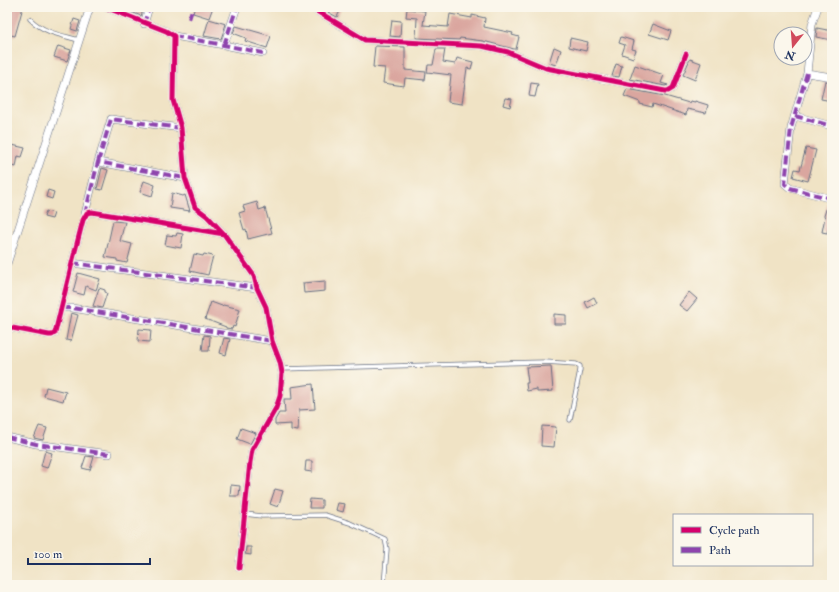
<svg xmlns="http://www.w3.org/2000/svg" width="839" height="592" viewBox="0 0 839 592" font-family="'IM FELL Double Pica',serif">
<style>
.building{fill:#daa69f}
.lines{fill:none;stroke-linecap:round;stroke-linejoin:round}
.lane-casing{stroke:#666e82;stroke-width:5}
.street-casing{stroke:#666e82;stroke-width:8}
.lane{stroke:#fff;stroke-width:3.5}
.street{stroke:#fff;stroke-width:7}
.quiet{stroke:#8e44ad;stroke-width:4;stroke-dasharray:8 4;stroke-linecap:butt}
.cycleway-casing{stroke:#fbf7ec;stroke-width:8}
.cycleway{stroke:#d6006c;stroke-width:5}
</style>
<rect width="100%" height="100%" fill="#fbf7ec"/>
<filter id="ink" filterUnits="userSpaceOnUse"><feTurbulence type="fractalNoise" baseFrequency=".025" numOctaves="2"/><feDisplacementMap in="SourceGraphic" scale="8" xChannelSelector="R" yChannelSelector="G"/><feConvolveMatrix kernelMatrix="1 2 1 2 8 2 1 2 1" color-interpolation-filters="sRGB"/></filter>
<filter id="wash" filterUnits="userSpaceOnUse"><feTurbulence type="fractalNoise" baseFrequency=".012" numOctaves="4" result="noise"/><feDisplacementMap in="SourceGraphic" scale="16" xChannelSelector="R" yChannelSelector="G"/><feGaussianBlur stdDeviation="0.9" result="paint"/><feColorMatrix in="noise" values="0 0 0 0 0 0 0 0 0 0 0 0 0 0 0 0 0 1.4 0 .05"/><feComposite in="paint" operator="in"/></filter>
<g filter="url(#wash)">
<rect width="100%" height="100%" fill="#f0e3c5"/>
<g id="blocks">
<!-- building -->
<path class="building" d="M7,7H23L15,36L7,34Z
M119,7H144L141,16Z
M195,7H213L209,18L193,13Z
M331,7H342L337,17L328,12Z
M407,9L425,11L423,25L448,27L450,14L472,18V15L485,18L484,27L513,33L512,35L519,37L516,49H514L483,41L460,38L459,40L416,38L417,18L406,17Z
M74,19L80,21L77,31L71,29Z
M209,19L226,24L221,39L204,36Z
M392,20L401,21L400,37L390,36Z
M653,24L671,31L668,40L649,34Z
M236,26L271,36L267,48L245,41L246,38L233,33Z
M817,28L832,31V40L816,37Z
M621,37L634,41L632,49L636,50L633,58L622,54L625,45L619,43Z
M570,38L588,42L586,51L569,47Z
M58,46L71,50L67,61L54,57Z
M375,46L405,47V70L426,72L425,80L405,78L404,86L383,83L385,68L373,67Z
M554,47L561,50L556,65L549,63Z
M436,49H445L443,62L455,64L457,58L473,62L471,69L467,68L462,104L448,102L451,75L427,72L428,65H433Z
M690,59L701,63L695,80L683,75Z
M616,64L622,66L619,77L612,76Z
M635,65L664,75L661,83L668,85L665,86L630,79Z
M825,81L832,82V101L821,99Z
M531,83L538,84L535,97L529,96Z
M627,89L665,96L689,103L690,101L695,102V101L708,105L706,113L687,109L686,115L653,104L652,107L640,104V102L624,96Z
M505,98L512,99L510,107L503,105Z
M12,145L25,148L22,157L18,156L16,167L7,165V150L11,151Z
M806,148L816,150L808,181L793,177L795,169L800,170Z
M102,168L108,170L102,190L97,189Z
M144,181L155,185L152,196L140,192Z
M48,190L54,192L52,199L46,197Z
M172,193L183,196L185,195L190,211L170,208Z
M257,202L259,210L265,208L272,233L248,239L246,229L244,230L239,213L245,211L243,206Z
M828,203L832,204V219L827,233L822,232L825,217L824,216Z
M46,211L54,213L52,219L44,217Z
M113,221L125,222L120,241L132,244L127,263L117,261V259L105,257Z
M177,233L183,234L181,248L165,245L167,235L176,236Z
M194,254L203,256L204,254L213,256L208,275L190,271Z
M78,273L100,279L96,290L86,286L84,295L73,292Z
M325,281V291L304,293L303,283Z
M99,288L105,290V292L107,293L102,308L93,306Z
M689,292L697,299L687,311L679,305Z
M594,297L597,303L588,308L585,302Z
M211,302L222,306L223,305L240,309L235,327L233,326L232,329L226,328V327L205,319Z
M71,313L78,315L71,341L66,340Z
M554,314L566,315V324H554Z
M139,329L151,330L150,342L138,341Z
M204,335L210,336L209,351H202Z
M224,338L230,339L226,355L220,353Z
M551,366L553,391L537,392V389L527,391L526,383H528L526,367Z
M313,384L315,409L299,410L298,431L291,430V424L275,425V420L279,413H285L284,399H292L291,387Z
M46,387L66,392L63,401L44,396Z
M39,426L47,428L43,440L34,438Z
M542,426L556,427L554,447L541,446Z
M241,428L256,433L250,444L237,439Z
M45,451L52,453L47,468L41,466Z
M86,456L94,457L90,470L82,468Z
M306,461H312V472L305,471Z
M231,485L240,486L239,496H230Z
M275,489L283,491L278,507L270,504Z
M310,499L322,500V508H309Z
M338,503L345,504L343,512L336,510Z
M246,547H251V555L245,554Z"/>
</g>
</g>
<g filter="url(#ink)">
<use href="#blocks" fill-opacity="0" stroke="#666e82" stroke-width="1"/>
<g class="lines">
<defs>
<path id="lane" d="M30,19C44,33 61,35 79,40
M281,369L545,362L576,364L580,366V370L570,420
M245,514L262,516L325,515L350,523L385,539L387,549L384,585"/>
<path id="street" d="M105,7L166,31L174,36L173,100L181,128L185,178L195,207L207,216L224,234L254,276L257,288L266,307L272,341L280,362L282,373L280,396L276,408L252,450L250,462L239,568
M310,7L365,40L482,46L508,52L546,68L665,91H668L673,88L686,54
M818,7L812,24L807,73L791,128L785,184L790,188L832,199
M144,24L149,7
M174,36L224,45L263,53
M224,45L237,7
M807,73L832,77
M795,116L832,126
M98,162L111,119L181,128
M85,214L98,162L185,178
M72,263L257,288
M7,264L90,7
M62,308H72L272,341
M7,327L49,335H52L55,333L72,263L83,220L87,213L92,212L224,234
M7,437L36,444L109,454"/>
</defs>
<!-- lane casing -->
<use href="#lane" class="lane-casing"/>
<!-- street casing -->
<use href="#street" class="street-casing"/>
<!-- lane -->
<use href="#lane" class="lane"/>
<!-- street -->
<use href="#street" class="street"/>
<!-- quiet -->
<path class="quiet" d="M189,19L193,7
M144,24L149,7
M174,36L224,45L263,53
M224,45L237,7
M807,73L791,128L785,184L790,188L832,199
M795,116L832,126
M98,162L111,119L181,128
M85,214L98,162L185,178
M72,263L257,288L258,291
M62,308H72L272,341
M7,437L36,444L109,454"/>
<defs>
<path id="cycleway" d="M105,7L166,31L174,36L173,100L181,128L185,178L195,207L207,216L224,234L254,276L257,288L266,307L272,341L280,362L282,373L280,396L276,408L252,450L250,462L239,568
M310,7L365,40L482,46L508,52L546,68L665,91H668L673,88L686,54
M7,327L49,335H52L55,333L72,263L83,220L87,213L92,212L224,234"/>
</defs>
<!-- cycleway casing -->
<use href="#cycleway" class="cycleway-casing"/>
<!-- cycleway -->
<use href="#cycleway" class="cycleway"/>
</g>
</g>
<!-- margin -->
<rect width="839" height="592" fill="none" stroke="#fbf7ec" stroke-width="24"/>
<!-- legend -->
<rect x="673" y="514" width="140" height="52" fill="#fbf7ec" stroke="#a1a7b3"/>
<rect x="681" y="527" width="20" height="6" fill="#d6006c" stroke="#a1a7b3"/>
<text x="709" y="534" font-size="12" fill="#1b2f5e">Cycle path</text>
<rect x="681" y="547" width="20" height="6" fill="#8e44ad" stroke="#a1a7b3"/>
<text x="709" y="554" font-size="12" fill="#1b2f5e">Path</text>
<!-- north arrow -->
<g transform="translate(793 46) rotate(197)"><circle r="19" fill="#fbf7ec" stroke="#a1a7b3"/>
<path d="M0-3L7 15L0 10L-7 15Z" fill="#d1495b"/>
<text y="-6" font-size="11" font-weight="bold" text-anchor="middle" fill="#1b2f5e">N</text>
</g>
<!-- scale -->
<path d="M28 558v6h122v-6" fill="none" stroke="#1b2f5e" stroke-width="2"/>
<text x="34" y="558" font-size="12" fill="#1b2f5e" stroke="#fbf7ec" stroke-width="3" paint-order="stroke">100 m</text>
</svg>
